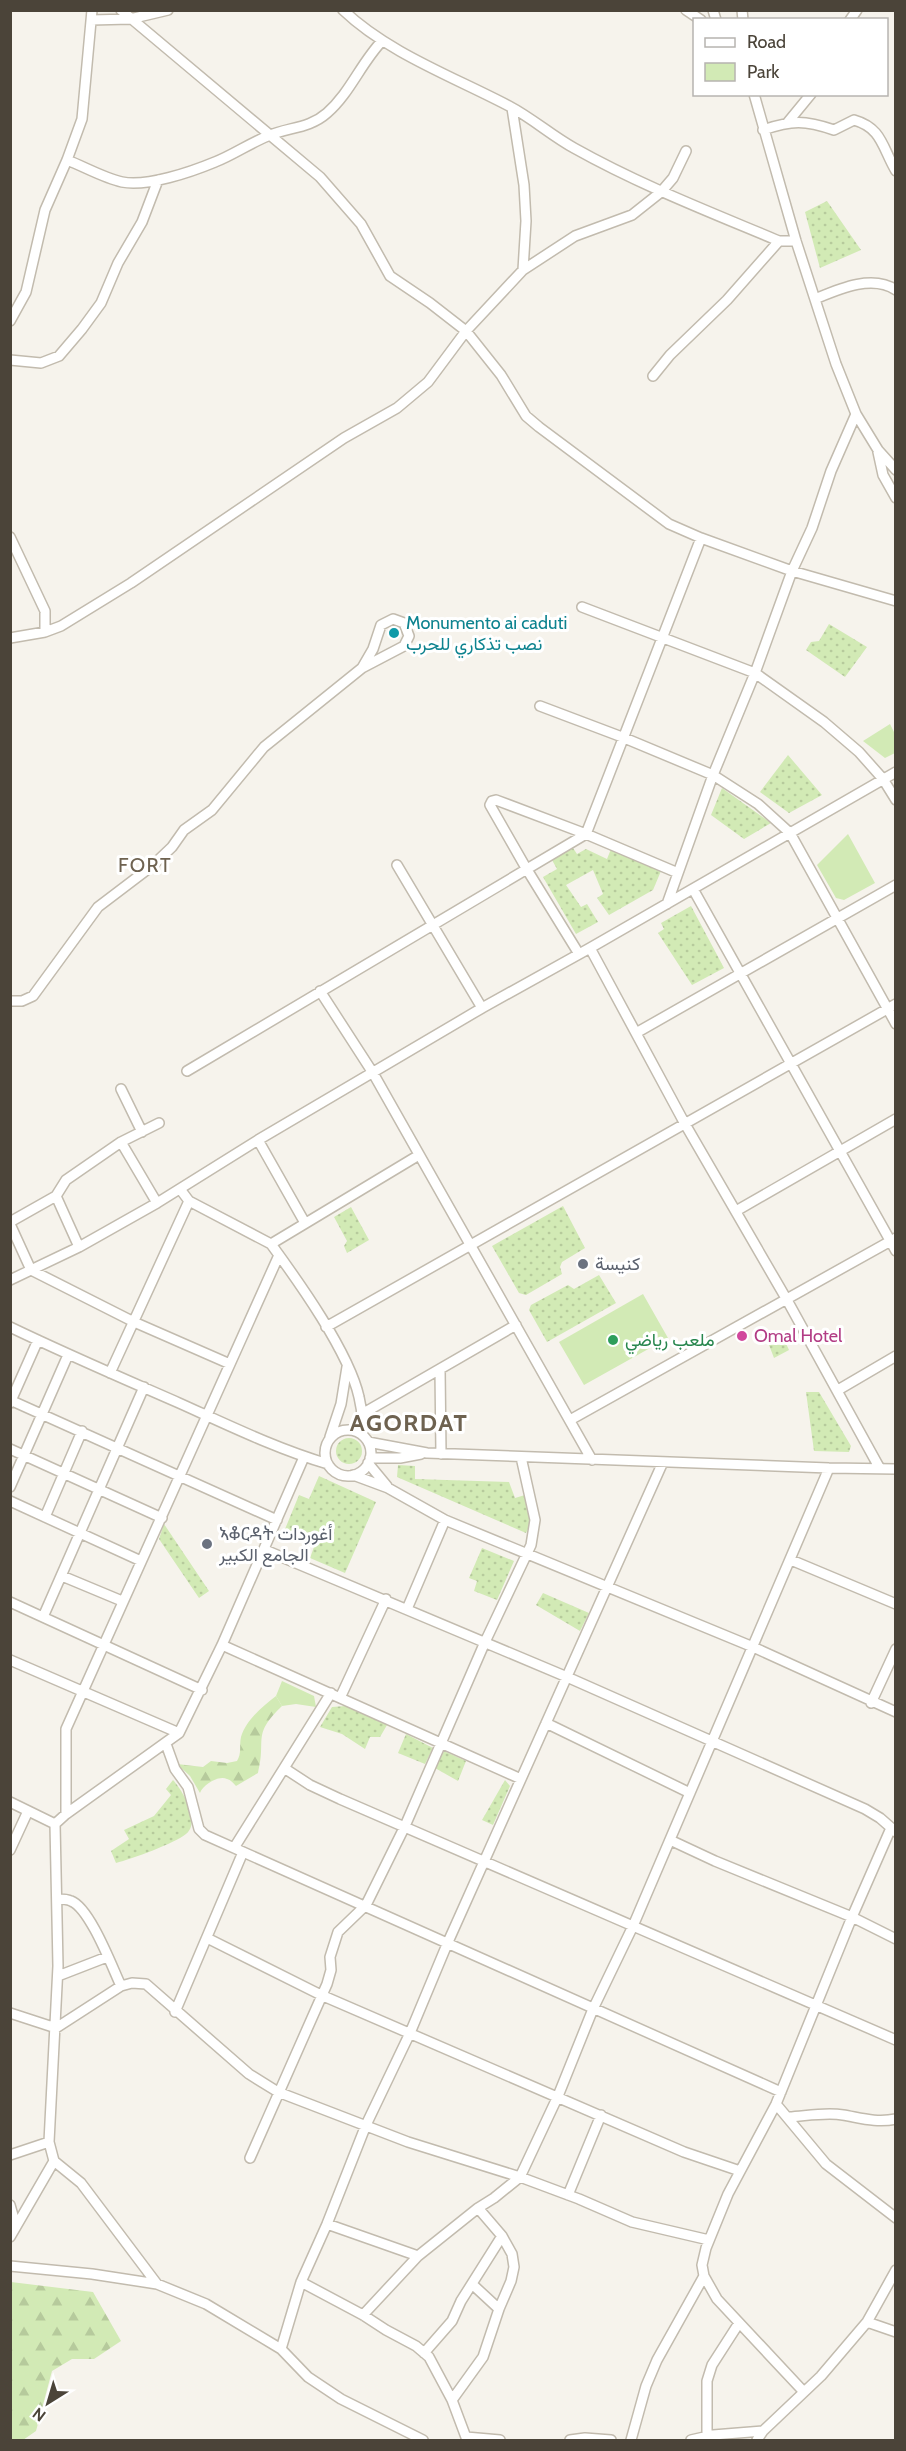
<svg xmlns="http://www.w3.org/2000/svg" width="906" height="2451" viewBox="0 0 906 2451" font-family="Cabin,Vazirmatn,'Noto Sans Ethiopic',sans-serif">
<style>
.green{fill:#d2eab5}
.forest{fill:url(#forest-firs)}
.garden{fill:url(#garden-dots)}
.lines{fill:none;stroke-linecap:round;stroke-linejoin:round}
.minor-casing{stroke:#c2bbae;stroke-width:12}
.minor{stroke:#fff;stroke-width:9}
.culture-dot{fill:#0f9aa8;stroke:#fff;stroke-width:2}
.worship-dot{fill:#6b7280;stroke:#fff;stroke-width:2}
.hotel-dot{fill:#d1479c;stroke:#fff;stroke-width:2}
.leisure-dot{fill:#2e9e5b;stroke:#fff;stroke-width:2}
.labels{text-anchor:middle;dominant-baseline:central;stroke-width:6;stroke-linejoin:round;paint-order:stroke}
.culture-label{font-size:18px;fill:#0d838f;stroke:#fff;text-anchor:start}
.worship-label{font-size:18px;fill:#5b616d;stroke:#fff;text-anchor:start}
.hotel-label{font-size:18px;fill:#b23c85;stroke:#fff;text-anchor:start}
.leisure-label{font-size:18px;fill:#27864d;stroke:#fff;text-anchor:start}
.neighbourhood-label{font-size:20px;letter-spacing:1.5px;fill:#6e6250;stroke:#fff}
.district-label{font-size:24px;font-weight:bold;letter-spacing:1.5px;fill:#6e6250;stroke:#fff}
</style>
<defs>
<pattern id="forest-firs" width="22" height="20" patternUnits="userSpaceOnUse" patternTransform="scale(1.5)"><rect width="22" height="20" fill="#d2eab5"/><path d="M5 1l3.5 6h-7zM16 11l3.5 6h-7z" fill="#b6ca9c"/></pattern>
<pattern id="garden-dots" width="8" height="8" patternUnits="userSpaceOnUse" patternTransform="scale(1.5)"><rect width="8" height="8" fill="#d2eab5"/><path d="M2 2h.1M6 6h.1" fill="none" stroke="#b6ca9c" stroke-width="1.8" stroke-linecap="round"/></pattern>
</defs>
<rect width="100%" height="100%" fill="#f6f3ec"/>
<!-- green -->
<path class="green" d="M890,724L895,734V753L885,758L863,741Z
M848,834L875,883L844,900L836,898L817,865Z
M643,1294L668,1338L584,1385L559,1342Z
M282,1681L314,1696L316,1707L296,1704L282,1706L276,1696Z"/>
<!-- forest -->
<path class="forest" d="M276,1696L282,1706C251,1736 267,1738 258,1773L236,1786C233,1783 231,1780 227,1779C218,1775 203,1785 200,1793L190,1776L177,1764L203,1767L211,1761L227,1763L237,1761C242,1753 239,1746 241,1737C246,1720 263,1706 276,1696Z
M11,2282L93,2292L121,2341L94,2359H72L52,2371L36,2431L23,2440H11Z"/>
<!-- garden -->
<path class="garden" d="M827,201L861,250L820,268L805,212Z
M829,624L867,647L845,677L806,650L811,642L819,641Z
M788,755L822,795L789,813L760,792Z
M722,788L771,823L744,839L711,815Z
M573,848L577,854L586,849L607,859L611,849L661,871L653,890L609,915L597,898L603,894L593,870L566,885L581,907L587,904L598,922L576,934L543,877L557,869L552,860Z
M691,906L724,968L692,985L658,933L664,929L661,923Z
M563,1206L585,1248L562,1262L560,1267L562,1274L526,1295L519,1293L492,1246Z
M351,1207L369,1240L347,1253L344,1246L347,1241L334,1217Z
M599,1275L616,1303L547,1342L529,1310L531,1305L568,1285L574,1289Z
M783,1337L789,1350L774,1358L769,1345Z
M806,1392H819L851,1446L849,1452L814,1451Z
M336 1451a13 13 0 1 1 26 0a13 13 0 1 1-26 0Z
M398,1465L415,1466V1479L509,1482L515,1498L525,1495L533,1519L526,1533L397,1477Z
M319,1476L376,1502L345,1573L310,1558L314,1547L283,1534L299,1495L309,1499Z
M164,1524L209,1591L199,1598L159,1539Z
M482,1548L514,1561L497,1600L474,1591L477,1581L469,1578Z
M543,1593L589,1613L580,1631L536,1605Z
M346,1706L387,1725L380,1737H370L365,1749L342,1734L320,1727L332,1707Z
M406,1734L433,1748L425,1764L398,1753Z
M444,1751L466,1761L458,1781L435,1768Z
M173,1780C183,1791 201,1822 186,1834C175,1843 132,1859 116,1863L111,1851L129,1839L124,1830L154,1816L171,1795L166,1789Z
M505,1780L510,1786L493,1825L482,1820Z"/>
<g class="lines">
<defs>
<path id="minor" d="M121,10L320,177L361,224L390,276L430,303L466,331L501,375L526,416L539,427L669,524L701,538L792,571L896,601
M343,10C388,53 454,77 509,106C532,118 552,136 574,148C640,185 710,212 779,241H796
M686,10L701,20
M713,10L716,20
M742,10L743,20
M91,20L130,19L168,10
M850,20L857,10
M754,94L796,241L836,364L856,414L878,450L896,470
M512,108L524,185L526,221L523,270
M788,122L811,94
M763,130C792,120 805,120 834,130L854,120C882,128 882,147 896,171
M67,160C85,167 104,178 122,182C147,187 191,172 215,162C233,155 250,143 268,136C288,127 309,129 327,113C350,93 361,63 382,41
M815,299C839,289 872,274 896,290
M10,321L26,292L45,210L67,160L82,119L92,10
M10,360L41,363L59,356L82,329L101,303L118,263L142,222L158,180
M653,376L670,355L727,300L779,241
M878,452L883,475L896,498
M10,537L45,611V632
M582,607L755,673L824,722L859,752L883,779L896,800
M10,638L45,632L61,626L131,583L344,438L397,408L428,382L466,331L523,270L575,236L632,215L661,192L673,178L686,151
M540,706L622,737L713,775L758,804L790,833L896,1024
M397,865L482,1008
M693,889L896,1251
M667,904L713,775L755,673L792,571L812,528L831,471L856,414
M590,948L685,1124L787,1300L879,1467
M579,954L526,868L490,805L492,801L496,800L586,834L678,873
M320,991L373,1073L592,1460
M10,1001H22L33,996L98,907L152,866L172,847L184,830L212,810L264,747L362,668L404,646L409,636L404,623L393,619L381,625L373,649L362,668
M636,1033L896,885
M187,1071L586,834L701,538
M121,1089L142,1132
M258,1140L305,1223
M121,1142L157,1203
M180,1189L189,1201L271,1244C298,1281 349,1352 359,1397C362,1409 363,1422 361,1434
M56,1196L79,1247
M736,1211L896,1119
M10,1222L56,1196L66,1180L121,1142L159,1123
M10,1224L31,1270L134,1322L230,1364
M271,1244L419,1155
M10,1280L79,1247L157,1203L258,1140L482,1008L590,948L896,772
M10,1327C66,1354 122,1378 179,1403C228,1425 277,1449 328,1464
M326,1327L896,1004
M440,1369L441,1454
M110,1373L189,1201
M838,1390L896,1356
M10,1400L277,1520
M10,1403L38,1340
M362,1414L516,1325
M570,1420L896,1238
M325 1453a23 23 0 1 1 46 0a23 23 0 1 1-46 0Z
M330,1437L341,1404L347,1367
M368,1442L427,1453L829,1468L896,1469
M10,1449L162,1518
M370,1458H400L421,1454
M368,1463L387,1486
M353,1475L388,1488L445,1520L753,1647L896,1712
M10,1487L68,1355
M10,1501L141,1561
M45,1517L82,1431
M265,1550L567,1677L865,1809L880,1818L896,1832
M791,1560L896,1604
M62,1576L122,1601
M10,1602L202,1690
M407,1609L445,1520
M43,1617L144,1387
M222,1645L521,1779
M10,1660L179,1733
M340,1698L386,1599
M871,1703L896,1649
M546,1723L690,1793
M166,1744L175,1769L188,1787L199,1829L205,1835L781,2092
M284,1768L310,1785L340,1799L896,2040
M10,1802L55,1824
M66,1814L179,1733L222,1645L304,1457
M891,1828L852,1917L896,1939
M670,1840L715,1861L852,1917L776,2104L728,2194L706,2248L702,2265L704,2276L717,2299L804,2392
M234,1848L331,1693
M10,1850L28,1811
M57,1899C61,1899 67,1899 71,1901C90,1908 112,1967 121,1986
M207,1938L321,1995L684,2152L740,2171
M58,1976L107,1957
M175,2012L243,1852
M10,2013L56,2028L121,1986L132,1983L146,1984L249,2074L278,2092L408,2142L520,2177L579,2199L632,2222L709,2240
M776,2104L826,2164L896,2218
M789,2117C806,2116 826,2112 843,2115C861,2118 876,2123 896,2119
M10,2155L49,2142
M250,2158L327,1984L331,1970L330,1957L338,1932L366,1905L405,1826L485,1642L531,1545L535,1520L521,1457
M568,2195L601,2115
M10,2205L16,2226
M327,2224L418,2256L478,2208L494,2198L520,2177L558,2096L593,2009L633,1926L829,1468
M10,2237L54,2161
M10,2266L92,2274L157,2284L206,2304L281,2349L308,2377L341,2399L423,2440
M301,2282L363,2315L386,2330L416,2346L429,2357L452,2400L467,2440
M157,2284L81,2183L54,2161L49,2142L58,1966L55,1824L66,1814V1729L279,1255
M472,2284L499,2309
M363,2315L418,2256
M867,2322L896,2332
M281,2349L301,2282L327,2224L366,2125L410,2033L448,1942L663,1462
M424,2353L452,2321L461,2301L502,2236
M452,2400L483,2357L499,2309L511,2281L514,2267L512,2254L502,2236L478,2208
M707,2436V2381L712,2365L739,2323
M466,2437L500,2440
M570,2440L585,2438L611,2440
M631,2440L646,2386L657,2360L704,2276
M691,2440L713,2435L763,2431
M757,2440L763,2431L821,2376L867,2322L896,2270"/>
</defs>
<!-- minor casing -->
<use href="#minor" class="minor-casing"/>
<!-- minor -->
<use href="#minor" class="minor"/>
</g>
<!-- markers -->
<circle class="culture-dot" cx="394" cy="633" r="6"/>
<g class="worship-dot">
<circle cx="583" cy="1264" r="6"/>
<circle cx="207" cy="1544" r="6"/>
</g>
<circle class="hotel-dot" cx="742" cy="1336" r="6"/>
<circle class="leisure-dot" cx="613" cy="1340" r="6"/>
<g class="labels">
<!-- culture labels -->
<g class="culture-label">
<text x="406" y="623">Monumento ai caduti<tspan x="406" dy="21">نصب تذكاري للحرب</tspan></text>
</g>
<!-- worship labels -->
<g class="worship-label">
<text x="595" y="1264">كنيسة</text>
<text x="219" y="1534">ኣቆርዳት أغوردات<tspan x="219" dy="21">الجامع الكبير</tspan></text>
</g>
<!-- hotel labels -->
<g class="hotel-label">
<text x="754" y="1336">Omal Hotel</text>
</g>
<!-- leisure labels -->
<g class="leisure-label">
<text x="625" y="1340">ملعب رياضي</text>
</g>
<!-- neighbourhood labels -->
<g class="neighbourhood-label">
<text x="145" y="865">FORT</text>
</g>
<!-- district labels -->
<g class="district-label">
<text x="409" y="1422">AGORDAT</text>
</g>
</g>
<!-- border -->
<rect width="906" height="2451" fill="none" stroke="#4b4439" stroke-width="24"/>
<!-- legend -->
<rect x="693" y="18" width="195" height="78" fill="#ffffff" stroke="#b7b4b0" stroke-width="1.5"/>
<rect x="705" y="38" width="30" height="9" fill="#ffffff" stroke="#b7b4b0" stroke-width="1.5"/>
<text x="747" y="48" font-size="18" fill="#4b4439">Road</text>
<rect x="705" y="63" width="30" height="18" fill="#d2eab5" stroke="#b7b4b0" stroke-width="1.5"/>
<text x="747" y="78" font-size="18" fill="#4b4439">Park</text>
<!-- north arrow -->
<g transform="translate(48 2403) rotate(217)" stroke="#ffffff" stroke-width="4.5" paint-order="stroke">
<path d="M0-4.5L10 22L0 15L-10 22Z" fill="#4b4439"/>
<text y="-9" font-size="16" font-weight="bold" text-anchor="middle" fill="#4b4439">N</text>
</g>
</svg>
